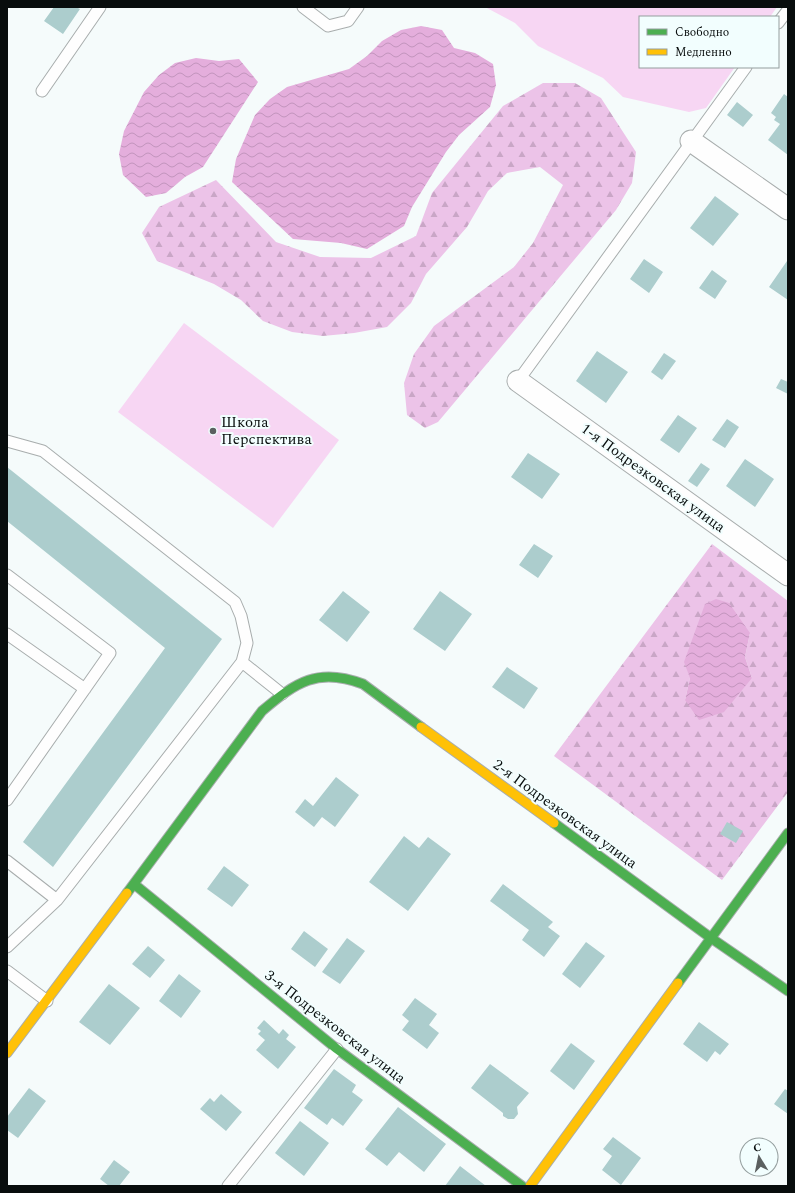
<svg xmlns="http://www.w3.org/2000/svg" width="795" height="1193" viewBox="0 0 795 1193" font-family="Spectral,serif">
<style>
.grass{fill:#f7d6f3}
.forest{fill:url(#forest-firs);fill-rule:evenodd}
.water{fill:url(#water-waves)}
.building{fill:#accdcd}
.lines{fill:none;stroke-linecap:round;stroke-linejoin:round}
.lane-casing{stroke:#a8adad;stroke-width:13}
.street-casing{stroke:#a8adad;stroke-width:23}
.fast-casing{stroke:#a8adad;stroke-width:11}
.slow-casing{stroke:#a8adad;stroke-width:11}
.lane{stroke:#fefefe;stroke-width:11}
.street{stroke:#fefefe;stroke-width:21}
.fast{stroke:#4caf50;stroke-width:9}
.slow{stroke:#ffc107;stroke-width:9}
.poi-dot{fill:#5b6060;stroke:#f2fefe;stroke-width:1.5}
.labels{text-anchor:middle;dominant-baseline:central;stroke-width:4;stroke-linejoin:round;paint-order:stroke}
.poi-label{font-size:15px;fill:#080d0d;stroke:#f2fefe;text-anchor:start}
.street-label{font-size:15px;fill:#080d0d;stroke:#f2fefe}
</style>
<defs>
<pattern id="forest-firs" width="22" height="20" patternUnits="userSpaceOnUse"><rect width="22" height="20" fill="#ecc3e8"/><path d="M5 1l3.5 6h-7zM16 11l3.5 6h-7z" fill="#c9a6c6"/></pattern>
<pattern id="water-waves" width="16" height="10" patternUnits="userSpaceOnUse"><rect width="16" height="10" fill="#e4aedc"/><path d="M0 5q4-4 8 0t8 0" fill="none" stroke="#c294bc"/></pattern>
</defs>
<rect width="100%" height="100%" fill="#f5fbfb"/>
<!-- grass -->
<path class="grass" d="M485,7H777L770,17H640V67H735L706,108L689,112L623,97L603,78L538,46L515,23Z
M184,323L339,440L273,528L118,412Z"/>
<!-- forest -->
<path class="forest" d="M543,83H575L601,98L636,152L632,183L616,210L438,422L425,428L407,415L404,383L414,354L434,326L514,267L533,243L563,185L540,167L507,173L488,191L467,227L426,274L411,303L387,327L354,333L323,336L292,332L263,321L241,300L214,284L157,261L142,233L159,207L216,180L276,242L320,257L371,258L416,236L432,193L503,106Z
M712,544L788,601V792L722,880L554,756ZM750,633L745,657L752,678L685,700L690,678Z"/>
<!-- water -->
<path class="water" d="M421,26L442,30L454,48L475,53L493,64L496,85L490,107L459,135L446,152L412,207L404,226L367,249L341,243L293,239L232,182L236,159L255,115L270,99L287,87L349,69L367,56L382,41L401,30Z
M196,58L219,61L239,59L258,82L203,167L185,177L166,193L146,197L123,175L119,154L124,131L144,92L159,75L175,63Z
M716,599L729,603L750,633L745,657L752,678L724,712L699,720L685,700L690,678L684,662L705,604Z"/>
<!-- building -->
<path class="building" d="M54,7H76L80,9L63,34L44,21Z
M784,94L788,97V155L768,140L780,124L774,120L776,117L771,113Z
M737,102L753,115L743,127L727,115Z
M715,196L739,214L713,246L690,228Z
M644,259L663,272L649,293L630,279Z
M787,261L788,262V300L769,287Z
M712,270L727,281L715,299L699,288Z
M597,351L628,372L606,403L576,381Z
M664,353L676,361L662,380L651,372Z
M781,379L788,382V394L776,388Z
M678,415L697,428L679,453L660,440Z
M727,419L739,427L725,448L712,440Z
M528,453L560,474L542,499L511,477Z
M745,459L774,479L755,507L726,486Z
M701,463L710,469L697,487L688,481Z
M7,467L222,639L53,867L23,842L165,648L7,521Z
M534,544L553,556L538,578L519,565Z
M343,591L370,612L347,642L319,620Z
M440,591L472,614L445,651L413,629Z
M507,667L538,688L524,709L492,687Z
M336,777L359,795L335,827L322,817L314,827L295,812L305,799L313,806Z
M727,822L743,831L736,843L720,834Z
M404,836L419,848L428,837L451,854L408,911L369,882Z
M224,866L249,885L232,907L207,889Z
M503,884L553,922L548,927L560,936L544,957L522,940L529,930L490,901Z
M304,931L328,949L315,967L291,949Z
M347,938L365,951L340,984L322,972Z
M586,942L605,956L580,988L562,974Z
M148,946L165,960L150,978L132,964Z
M179,974L201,991L181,1018L159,1001Z
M109,984L140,1008L110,1045L79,1022Z
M415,998L437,1014L429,1025L439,1033L427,1049L402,1030L409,1021L402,1015Z
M264,1020L279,1034L283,1029L289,1035L286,1039L296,1047L278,1069L256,1050L265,1040L258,1034L261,1031L257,1028Z
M699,1022L729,1044L720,1055L715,1051L707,1062L683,1044Z
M571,1043L595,1061L574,1090L550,1071Z
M490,1064L529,1093L517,1107L518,1114L514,1119H508L503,1116V1113L471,1088Z
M334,1069L356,1085L352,1092L363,1100L343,1126L332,1118L327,1125L304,1108Z
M29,1088L46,1101L18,1138L7,1130V1117Z
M785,1089L788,1091V1114L774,1104Z
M221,1094L242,1112L226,1131L200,1109L210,1098L214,1102Z
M398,1107L446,1144L424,1172L399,1152L387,1166L365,1149Z
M300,1121L329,1143L304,1176L275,1153Z
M613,1137L641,1158L621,1185L602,1170L612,1156L603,1149Z
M114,1160L130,1172L119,1186H109L100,1179Z
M460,1166L486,1186H445Z"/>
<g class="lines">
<defs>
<path id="lane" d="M303,7L328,26L348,21L358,7
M778,23L788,10
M42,91L100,7
M518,381L746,67
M7,441L43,451L235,602L241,616L247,643L242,662L57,900L7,947
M7,575L110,653L7,800
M7,634L85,689
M242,662L282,694
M7,861L57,900
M7,971L47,1001
M228,1186L337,1049"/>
<path id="street" d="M691,141L788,209
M518,381L788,575"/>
<path id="fast" d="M554,823L711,938L788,991
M134,884L337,1049L522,1186
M127,893L262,711C296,682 318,667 363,684L421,727
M678,983L788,833"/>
<path id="slow" d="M421,727L554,823
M7,1053L127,893
M530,1186L678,983"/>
</defs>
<!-- lane casing -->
<use href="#lane" class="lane-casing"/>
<!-- street casing -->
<use href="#street" class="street-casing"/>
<!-- fast casing -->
<use href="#fast" class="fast-casing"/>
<!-- slow casing -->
<use href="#slow" class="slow-casing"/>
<!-- lane -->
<use href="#lane" class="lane"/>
<!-- street -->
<use href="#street" class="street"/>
<!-- fast -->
<use href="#fast" class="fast"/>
<!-- slow -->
<use href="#slow" class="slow"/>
</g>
<!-- markers -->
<circle class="poi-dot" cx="213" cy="431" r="4"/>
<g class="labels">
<!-- poi labels -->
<g class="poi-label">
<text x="221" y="422">Школа<tspan x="221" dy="17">Перспектива</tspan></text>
</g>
<!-- street labels -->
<g class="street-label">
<text transform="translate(653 478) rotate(36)">1-я Подрезковская улица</text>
<text transform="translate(565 814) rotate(36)">2-я Подрезковская улица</text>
<text transform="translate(335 1027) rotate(38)">3-я Подрезковская улица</text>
</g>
</g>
<!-- border -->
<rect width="795" height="1193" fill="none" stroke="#080d0d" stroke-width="16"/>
<!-- legend -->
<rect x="639" y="16" width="140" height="52" fill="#f2fefe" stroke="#949e9e"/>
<rect x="647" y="29" width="20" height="6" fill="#4caf50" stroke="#949e9e"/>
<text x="675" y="36" font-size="12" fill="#080d0d">Свободно</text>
<rect x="647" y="49" width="20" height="6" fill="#ffc107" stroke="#949e9e"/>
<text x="675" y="56" font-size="12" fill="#080d0d">Медленно</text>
<!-- north arrow -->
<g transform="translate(759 1157) rotate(350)"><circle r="19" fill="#f2fefe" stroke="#949e9e"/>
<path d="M0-3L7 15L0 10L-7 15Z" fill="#5b6060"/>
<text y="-6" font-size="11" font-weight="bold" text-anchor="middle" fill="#080d0d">С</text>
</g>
</svg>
